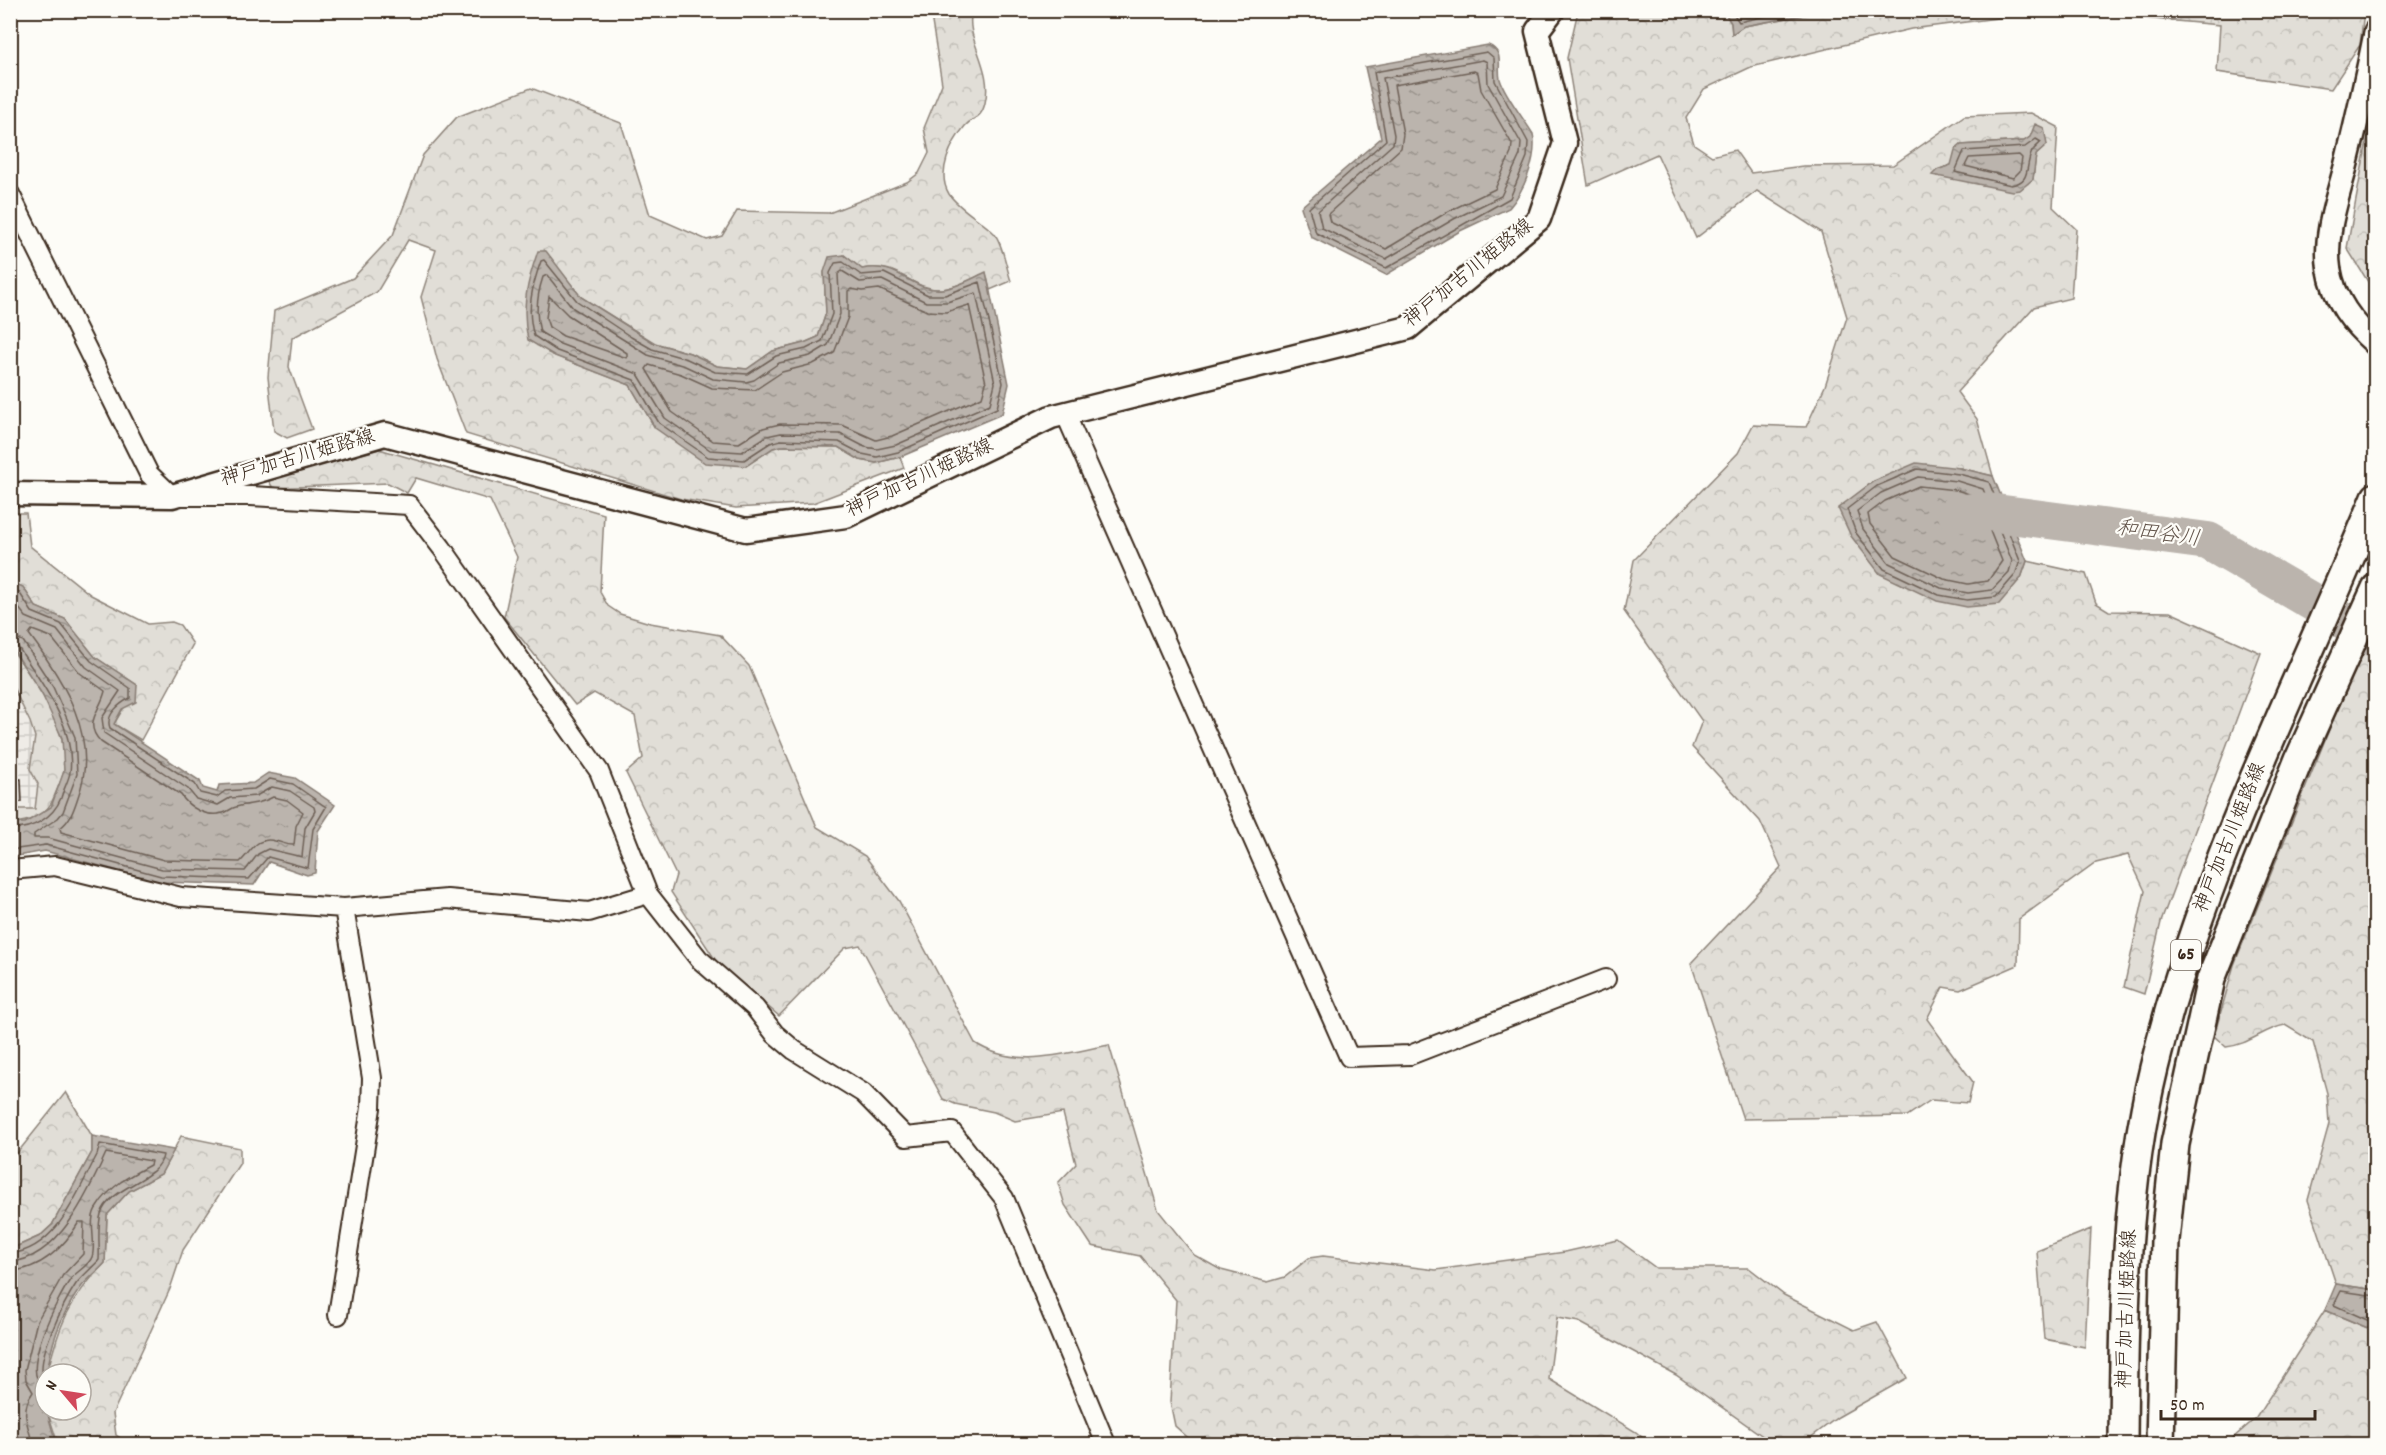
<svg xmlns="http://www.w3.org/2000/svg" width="2386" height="1455" viewBox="0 0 2386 1455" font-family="Dekko,'Klee One',sans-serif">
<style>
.industrial{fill:url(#industrial-grid)}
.forest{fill:url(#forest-crowns);stroke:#8e847a;stroke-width:1.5;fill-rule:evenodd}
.water{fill:url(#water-ripples);stroke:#887d74;stroke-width:1.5}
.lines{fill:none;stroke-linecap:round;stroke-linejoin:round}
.shore{stroke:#6e6157;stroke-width:1.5}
.river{stroke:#bbb4ad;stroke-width:38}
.building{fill:#cdc8c2;stroke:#3b2a1e;stroke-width:1.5}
.minor-casing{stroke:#3b2a1e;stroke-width:22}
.tertiary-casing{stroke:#3b2a1e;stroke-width:27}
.primary-casing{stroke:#3b2a1e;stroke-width:32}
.minor{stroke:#fdfcf7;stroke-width:18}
.tertiary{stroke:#fdfcf7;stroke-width:22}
.primary{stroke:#fdfcf7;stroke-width:27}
.labels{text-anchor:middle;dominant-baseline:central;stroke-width:4.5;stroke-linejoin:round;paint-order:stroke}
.shield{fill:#fdfcf7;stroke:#75695f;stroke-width:1.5}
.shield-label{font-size:18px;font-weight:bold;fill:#3b2a1e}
.street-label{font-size:20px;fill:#3b2a1e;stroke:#fdfcf7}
.water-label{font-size:21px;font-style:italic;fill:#615349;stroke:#fdfcf7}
</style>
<defs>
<pattern id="industrial-grid" width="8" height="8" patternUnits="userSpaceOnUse" patternTransform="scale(1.5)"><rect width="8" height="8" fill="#efece7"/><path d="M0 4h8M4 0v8" fill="none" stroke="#cecbc6"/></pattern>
<pattern id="forest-crowns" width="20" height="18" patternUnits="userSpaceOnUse" patternTransform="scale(1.5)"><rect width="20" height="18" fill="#e1ded7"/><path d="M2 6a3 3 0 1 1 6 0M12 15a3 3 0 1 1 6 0" fill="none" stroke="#c2bfb8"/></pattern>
<pattern id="water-ripples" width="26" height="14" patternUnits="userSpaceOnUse" patternTransform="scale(1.5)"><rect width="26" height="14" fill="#bbb4ad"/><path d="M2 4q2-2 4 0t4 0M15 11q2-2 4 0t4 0" fill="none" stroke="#99938c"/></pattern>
</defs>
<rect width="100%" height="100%" fill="#fdfcf7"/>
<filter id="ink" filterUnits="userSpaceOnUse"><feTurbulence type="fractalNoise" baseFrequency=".0167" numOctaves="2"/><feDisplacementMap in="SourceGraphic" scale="12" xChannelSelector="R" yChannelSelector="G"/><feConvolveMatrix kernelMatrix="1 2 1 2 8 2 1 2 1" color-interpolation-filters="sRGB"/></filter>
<g filter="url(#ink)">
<!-- industrial -->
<path class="industrial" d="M10,675L35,737L30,769L38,784L35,810L11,809Z"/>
<!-- forest -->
<path class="forest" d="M936,11H972C964,39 994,68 985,103C981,120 974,116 965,126C951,143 936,173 949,194C959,209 981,220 994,233C1003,244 1006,267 1011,281L990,290L986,273C973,278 956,288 942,289C911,291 899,261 862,269L844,255L824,272L826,313L818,337L804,343L773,351L747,369L717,366L690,353L655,343L581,297L545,251L548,353L630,385L655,428L746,466L773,448L781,446L838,447L860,460L876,463L900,457L904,468L813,503L736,508L681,499L466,434L437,359L421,297L436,250L408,240L377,292L292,338L289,367L312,429L287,438L274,431L268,377L274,311L353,278L393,235L423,155L457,117L531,88L621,123L650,215L707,240L722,236L737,211L829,213L907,182L919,173L929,153L924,128L942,84L932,22Z
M1578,11H1724L1731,23L1732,34L1744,26L1826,11H2052L1911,29L1751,67L1704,89L1686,118L1694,144L1712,156L1735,150L1751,173L1803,166L1893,165L1964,116L2031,113L2058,127L2053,207L2076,229L2071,298L2034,307L1957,392L1977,419L1993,476L1960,468L1874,481L1838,509L2021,578L2027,561L2086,574L2096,603L2109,611L2170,612L2261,653L2161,922L2144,994L2124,987L2145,891L2128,855L2096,863L2019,919L2018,965L1960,990L1943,987L1927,1019L1973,1082L1968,1103L1931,1100L1907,1116L1743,1119L1691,963L1781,867L1760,821L1692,747L1702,721L1624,611L1634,560L1738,453L1753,425L1806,427L1825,386L1847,317L1821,232L1757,191L1696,238L1657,154L1588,185L1567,58ZM2030,137L2047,145L2036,155L2033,179L1937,170L1951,165L1961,145L2024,141Z
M2064,11L2364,10V11L2360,45L2331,89L2217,72L2220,25Z
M2375,98L2376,293H2375L2347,248Z
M379,449L604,514L600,592L608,606L620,614L650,623L720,635L749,666L817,827L865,856L899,901L975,1043C1016,1070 1065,1053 1109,1045L1158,1210L1194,1255L1221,1270L1268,1282L1285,1277L1309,1258L1323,1256L1436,1270L1565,1252L1618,1240L1656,1268H1749L1784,1295L1854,1330L1877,1322L1907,1378L1838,1417L1802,1444H1774L1676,1375L1579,1322L1557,1318L1549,1379L1636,1432L1650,1444H1195L1175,1426L1170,1402L1176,1300L1140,1256L1092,1246L1065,1205L1058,1183L1076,1164L1063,1113L1015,1121L994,1112L955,1104L943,1099L860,945L845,948L779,1016L718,964L671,892L676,875L626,773L643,758L635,716L594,693L575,705L504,617L517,557L490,500L416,478L407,493L388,483L273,488L268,480Z
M11,513H26L30,546L91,595L148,624L172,622L180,625L193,644L141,740L114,724L137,685L95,657L65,619L36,607L23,587L11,582Z
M2375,616V1290L2336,1284L2308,1200L2329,1124L2327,1093L2313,1042L2285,1025C2263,1029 2249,1045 2226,1047L2214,1036L2234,965Z
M10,646C33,681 70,726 64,771C62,780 57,789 54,797C48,815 28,823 11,823V809H35L38,784L30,769L35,737L30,722L13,687Z
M66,1092L92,1136V1152L52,1225L40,1236L11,1249L10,1162Z
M181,1136L240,1148V1163L183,1250L170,1289L113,1413L116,1435L129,1444H58L47,1410H81V1374H47C59,1325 69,1299 105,1263L107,1215L129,1191L161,1174Z
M2091,1229L2085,1347L2044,1339L2037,1251Z
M2325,1310L2375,1331V1444H2226L2256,1418Z"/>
<!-- water -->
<path class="water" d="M1724,11H1826L1744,26L1732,34L1731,23Z
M1488,45C1505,52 1497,65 1500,79C1504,94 1524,119 1533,134C1538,157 1524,191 1509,208L1460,231L1386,275L1311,237L1301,207L1381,138L1365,67Z
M2035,124L2044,128L2047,145L2036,155L2033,179L2020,190L2012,191L1932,175L1937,170L1951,165L1955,150L1961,145L2024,141L2030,137Z
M538,251H546L581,297L654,343L690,353L717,366L747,369L773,351L804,343L818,337L826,313L824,272L829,257L844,255L862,269C899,261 911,292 942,289C956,288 973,278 986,272L1009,384L1002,414L900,457L876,463L860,460L838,447L781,446L773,448L746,466L705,463L655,428L630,385L555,356L528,340C521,307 527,282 538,251Z
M1916,463L1960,468L1993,476L2027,561L2021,578L1999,604L1967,607L1937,601L1880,574L1851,536L1838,508L1874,481Z
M11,582L23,587L36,607L65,619L95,657L137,685L136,702L122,709L114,724L200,781L203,788L217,792L219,785L253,783L268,773L295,778L335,805L318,831L315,873L307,875L269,862L254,885L160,882L45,851L11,857V823H25L51,807L64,771L62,738L42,694L11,646Z
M92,1136L174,1150L161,1174L129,1191L107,1215L105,1263C98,1271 89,1278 82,1286C49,1329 34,1397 58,1444H11V1249L40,1236L52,1225L92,1152Z
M2336,1284L2375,1290V1331L2325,1310Z"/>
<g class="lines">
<!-- shore -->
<path class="shore" d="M1731,10L1739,22L1793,10
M1487,52L1494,58L1495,81L1528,142L1527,157L1510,198L1386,268L1316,233L1309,208L1386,140L1374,72Z
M1483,60L1487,62L1488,84L1521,143L1520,155L1501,196L1454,219L1386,259L1322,228L1318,211L1393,144L1394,135L1383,78Z
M1474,71L1478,73L1481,90L1512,144L1511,153L1495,189L1449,211L1386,249L1330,222L1328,214L1401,148L1403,134L1394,85Z
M2036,139L2041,142C2038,146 2032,149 2031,154C2025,168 2031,182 2011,185L1955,172L1964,151L2025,147Z
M2019,155L2022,158L2020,171L2013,178L1965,166L1969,158Z
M544,260L577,301L631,337L652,349L687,359L715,372L748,374L776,356L806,349L822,341L832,314L830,273L835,263L843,262L861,275L884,273L928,295H945L980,282L1003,383L997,408L898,452L877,457L862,454L839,442L781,440L770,443L744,460L708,457L659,423L634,380L557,351L534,336C526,310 532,286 541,261Z
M842,271L860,282L882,280L926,302H947L976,293L995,383L990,404L896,445L877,449L865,447L840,434L781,433L767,436L742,452L710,450L665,418L638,374L560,344L540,332C535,314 537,295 543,277L547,275L573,308L648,355L685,366L713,379L746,382L754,380L779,363L810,356L828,345L840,314L838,274Z
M851,289L862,291L879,289L927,311L946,312L969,305L986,383L982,397L892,436L876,440L842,425L780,424L763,428L739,443L713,441L672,412L646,369L649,365L681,374L712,388L755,390L782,372L813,364L834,353L848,317V291Z
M549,296L568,315L627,353V358L563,336L549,327L546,318Z
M1917,469L1959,474L1989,482L2020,561L2015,575L1996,597L1967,600L1939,595L1884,569L1856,533L1847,509L1877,486Z
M1918,477L1957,481L1983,489L2012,561L2009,572L1992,590L1968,593L1941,588L1889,563L1863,529L1857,511L1881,493Z
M1919,486L1956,490L1976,496L2002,561L1988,581L1968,584L1944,579L1895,556L1870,524L1868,514L1885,501Z
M10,588L19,592L32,612L61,624L91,661L130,688V698C119,704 105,715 110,728L195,784L200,793L217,797L225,791L254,789L270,779L293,784L326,807L313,829L308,868L268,857L249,879L161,876L46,845L10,850
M10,597L26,617L57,630L86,667L120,691L102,718L104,733L188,789L196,799L218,805L230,798L256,796L272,787L290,791L314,807L315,811L305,828L302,857L268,849L258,854L245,871L162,869L48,838H34V834L58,818L63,812L77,774L75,737L53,687L23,641L10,636
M32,630L51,637L80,673L105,691C101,710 82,723 101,742L181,795C189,808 207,818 223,813C228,812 231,808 236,807C250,803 259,805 273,797L287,800L303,812L296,826L294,845C288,846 282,842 275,841C256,836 251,852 240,862L164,860L61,832L60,828C71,820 74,809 78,797C100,738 64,681 29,634Z
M10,644L18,647C41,682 76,726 70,772C69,780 63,790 61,798C53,818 32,830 10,829
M10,1254C58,1249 77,1192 97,1155L100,1144L163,1155C160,1180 110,1186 101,1214C97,1227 100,1246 99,1260C92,1268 83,1275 76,1284C66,1299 32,1364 45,1379
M10,1262C59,1259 89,1191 106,1153L151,1161L150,1165C129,1176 110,1186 97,1207C87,1220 97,1242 92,1257C89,1266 75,1272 70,1280C58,1298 17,1374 45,1387
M10,1271C41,1270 65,1246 79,1222H84L83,1254L63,1275L37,1321L25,1370L26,1380L33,1392C20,1410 27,1424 33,1444
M2376,1296L2341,1291L2334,1305L2376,1324"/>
<!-- river -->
<path class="river" d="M1957,514L1980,511L2208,541L2376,639"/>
</g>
<!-- building -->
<path class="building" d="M10,779H21L22,802H10Z"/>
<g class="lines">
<defs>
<path id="minor" d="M10,194L149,474L172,496H251L409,505L442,548L599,771L648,894
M1065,413L1349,1057L1410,1055L1606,979
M10,870L55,866L181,897L344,908L447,899L589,912L648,894L699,959L755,1008L775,1034L794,1050L863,1093L906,1137L952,1132L1004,1198L1106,1444
M338,1315L371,1108L372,1078L344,908"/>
<path id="tertiary" d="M2376,31C2367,76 2357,120 2346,165C2338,197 2324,234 2329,268C2334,300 2352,323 2376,344
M10,494L172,496L385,434L746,530L846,516L1051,417L1408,328L1539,219L1565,143L1537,31L1553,10"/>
<path id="primary" d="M2123,1444C2124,1319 2124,1191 2154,1068C2202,868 2298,686 2376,497
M2160,1444L2165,1240L2175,1144L2211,979L2299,759L2376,588"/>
</defs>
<!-- minor casing -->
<use href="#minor" class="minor-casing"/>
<!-- tertiary casing -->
<use href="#tertiary" class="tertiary-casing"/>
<!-- primary casing -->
<use href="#primary" class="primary-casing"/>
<!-- minor -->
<use href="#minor" class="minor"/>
<!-- tertiary -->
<use href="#tertiary" class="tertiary"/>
<!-- primary -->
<use href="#primary" class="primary"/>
</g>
</g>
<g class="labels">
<!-- shield labels -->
<rect class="shield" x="2171" y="940" width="30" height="30" rx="4.5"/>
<g class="shield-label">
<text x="2186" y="955">65</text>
</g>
<!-- street labels -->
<g class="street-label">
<text transform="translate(1469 274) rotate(-39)">神戸加古川姫路線</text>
<text transform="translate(298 459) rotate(-16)">神戸加古川姫路線</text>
<text transform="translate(920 479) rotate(-25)">神戸加古川姫路線</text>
<text transform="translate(2231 838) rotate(-68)">神戸加古川姫路線</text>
<text transform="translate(2128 1309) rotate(-88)">神戸加古川姫路線</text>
</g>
<!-- water labels -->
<g class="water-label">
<text transform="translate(2158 535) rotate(8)">和田谷川</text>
</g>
</g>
<!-- margin -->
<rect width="2386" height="1455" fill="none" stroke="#fdfcf7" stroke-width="36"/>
<rect x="18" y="18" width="2350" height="1419" fill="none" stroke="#3b2a1e" stroke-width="2" filter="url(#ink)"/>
<!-- north arrow -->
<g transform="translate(63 1392) rotate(299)"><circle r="28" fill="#fdfcf7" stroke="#afa8a0" stroke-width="1.5"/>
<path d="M0-4.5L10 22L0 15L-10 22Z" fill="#d1495b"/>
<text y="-9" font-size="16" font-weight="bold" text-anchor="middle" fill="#3b2a1e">N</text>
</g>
<!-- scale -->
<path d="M2161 1410v9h154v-9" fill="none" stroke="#3b2a1e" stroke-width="3"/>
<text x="2170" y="1410" font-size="18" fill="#3b2a1e" stroke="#fdfcf7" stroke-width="4.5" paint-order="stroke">50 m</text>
</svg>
